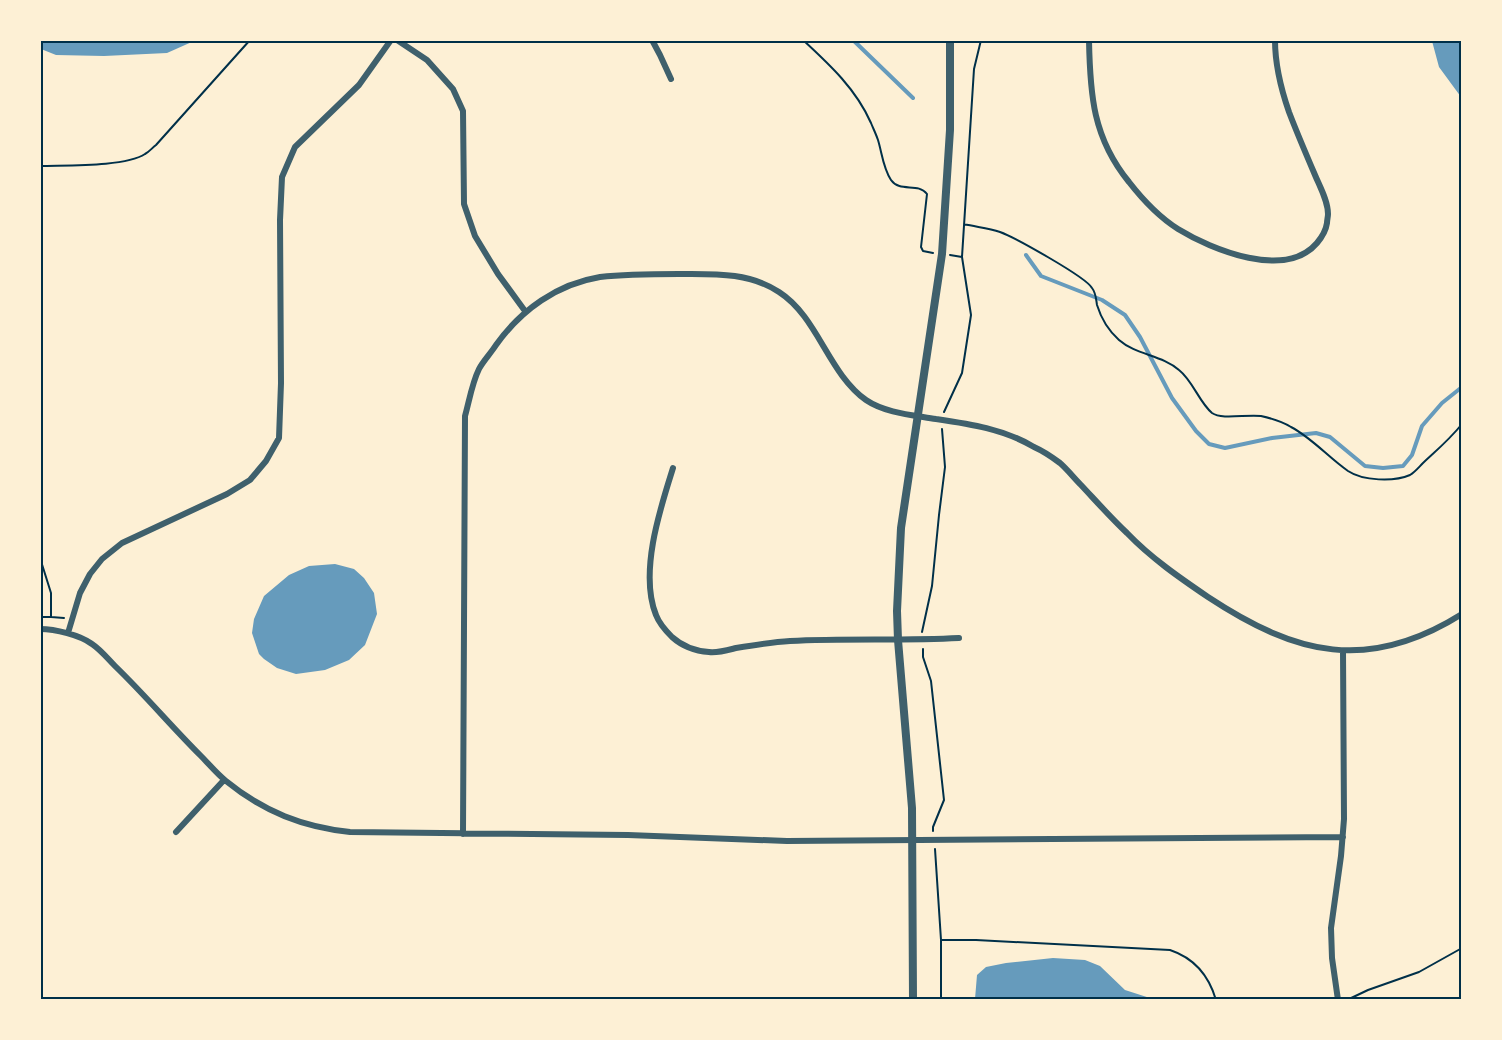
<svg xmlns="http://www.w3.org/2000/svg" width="1502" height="1040" viewBox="0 0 1502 1040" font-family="'Fira Sans',sans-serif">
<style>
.water{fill:#669bbc}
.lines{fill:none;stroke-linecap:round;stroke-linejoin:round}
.stream{stroke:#669bbc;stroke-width:4}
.path{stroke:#003049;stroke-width:2}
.minor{stroke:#3f606c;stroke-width:6}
.tertiary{stroke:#3f606c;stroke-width:8}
.neatline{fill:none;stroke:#003049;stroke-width:2}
</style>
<rect width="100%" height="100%" fill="#fdf0d5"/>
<!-- water -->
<path class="water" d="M40,41L41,40L194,41L167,53L104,56L56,55L41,49Z
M1432,41H1461V97L1439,67Z
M335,564L354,569L364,578L374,593L377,614L365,645L349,660L325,670L296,674L277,668L264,659L259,654L252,633L254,619L264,596L289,575L309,566Z
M1053,958L1085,960L1100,966L1125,990L1153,999H975L977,975L986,967L1006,963Z"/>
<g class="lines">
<!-- stream -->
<path class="stream" d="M853,40L913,98
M1026,255L1041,276L1102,300L1125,315L1140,337L1172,398L1196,431L1209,444L1225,448L1272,438L1316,433L1330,437L1365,466L1383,468L1403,466L1412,455L1422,426L1442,403L1462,387"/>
<!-- path -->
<path class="path" d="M803,40C830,65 856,89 871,123C873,128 876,134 878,140C882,153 883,168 891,180C900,193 918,182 927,194L921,247L923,251L933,253
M40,166C66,165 125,167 145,154C149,152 152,148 156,145L250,40
M964,224C976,227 988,228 1000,232C1014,237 1086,277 1092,288C1096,293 1096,299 1097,305C1101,318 1109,331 1119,340C1136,355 1162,355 1179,370C1193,381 1199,402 1212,413C1222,420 1247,414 1261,416C1270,418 1283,422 1291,427C1312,438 1328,457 1348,471C1363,481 1394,482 1410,475C1415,472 1419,467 1423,463C1437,450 1450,439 1462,424
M950,255L962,257
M944,412L962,373L971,315L962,257L974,69L981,40
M40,558L51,593V617L64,618
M40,617H51
M922,632L932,586L939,515L945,467L942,429
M923,649V657L931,681L944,800L933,827V831
M935,849L941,940V1000
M941,940H976L1170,950C1194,958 1209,976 1216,1000
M1347,1000L1368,990L1419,972L1462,948"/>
<!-- minor -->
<path class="minor" d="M397,40L427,60L453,89L463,111L464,204L475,236L498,274L525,311
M652,40L660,55L671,79
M1089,40C1090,95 1093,138 1129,182C1143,200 1159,217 1178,229C1212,250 1286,280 1317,243C1322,237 1326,230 1327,223C1327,220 1328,217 1328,214C1328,201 1320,187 1315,175C1306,154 1297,133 1289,112C1281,89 1275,64 1275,40
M673,468C660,509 639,573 656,615C659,623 666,631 672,637C682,646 695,651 709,652C718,653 728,650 736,648C754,645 772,642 790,641C847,638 903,641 959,638
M40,629C55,629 80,635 92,644C101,650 108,659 115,666C145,695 171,726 200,755C209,764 217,774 226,781C264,812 303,827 350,832L628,835L787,841L1343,837
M68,633L80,593L90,574L102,559L122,543L227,494L250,480L266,461L279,438L281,383L280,220L282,177L295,147L359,85L391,40
M176,832L224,780
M463,834L465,416C469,402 472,383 479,369C483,361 491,353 496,345C521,310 557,284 600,277C626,274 653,274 679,274C713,274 749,272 779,292C818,317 828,373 866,400C885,413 913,415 936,419C970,424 1004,429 1034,447C1043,451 1052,457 1060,463C1067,469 1074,478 1081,485C1096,501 1111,518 1127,533C1151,558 1180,578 1208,597C1296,655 1368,673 1462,614
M1338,1000L1332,958L1331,928L1341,856L1344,819L1343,651"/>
<!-- tertiary -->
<path class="tertiary" d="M913,1000L912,808L898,640L897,611L901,528L942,254L950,130V40"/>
</g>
<!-- border -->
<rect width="1502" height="1040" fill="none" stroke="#fdf0d5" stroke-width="84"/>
<rect x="42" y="42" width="1418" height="956" class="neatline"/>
</svg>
